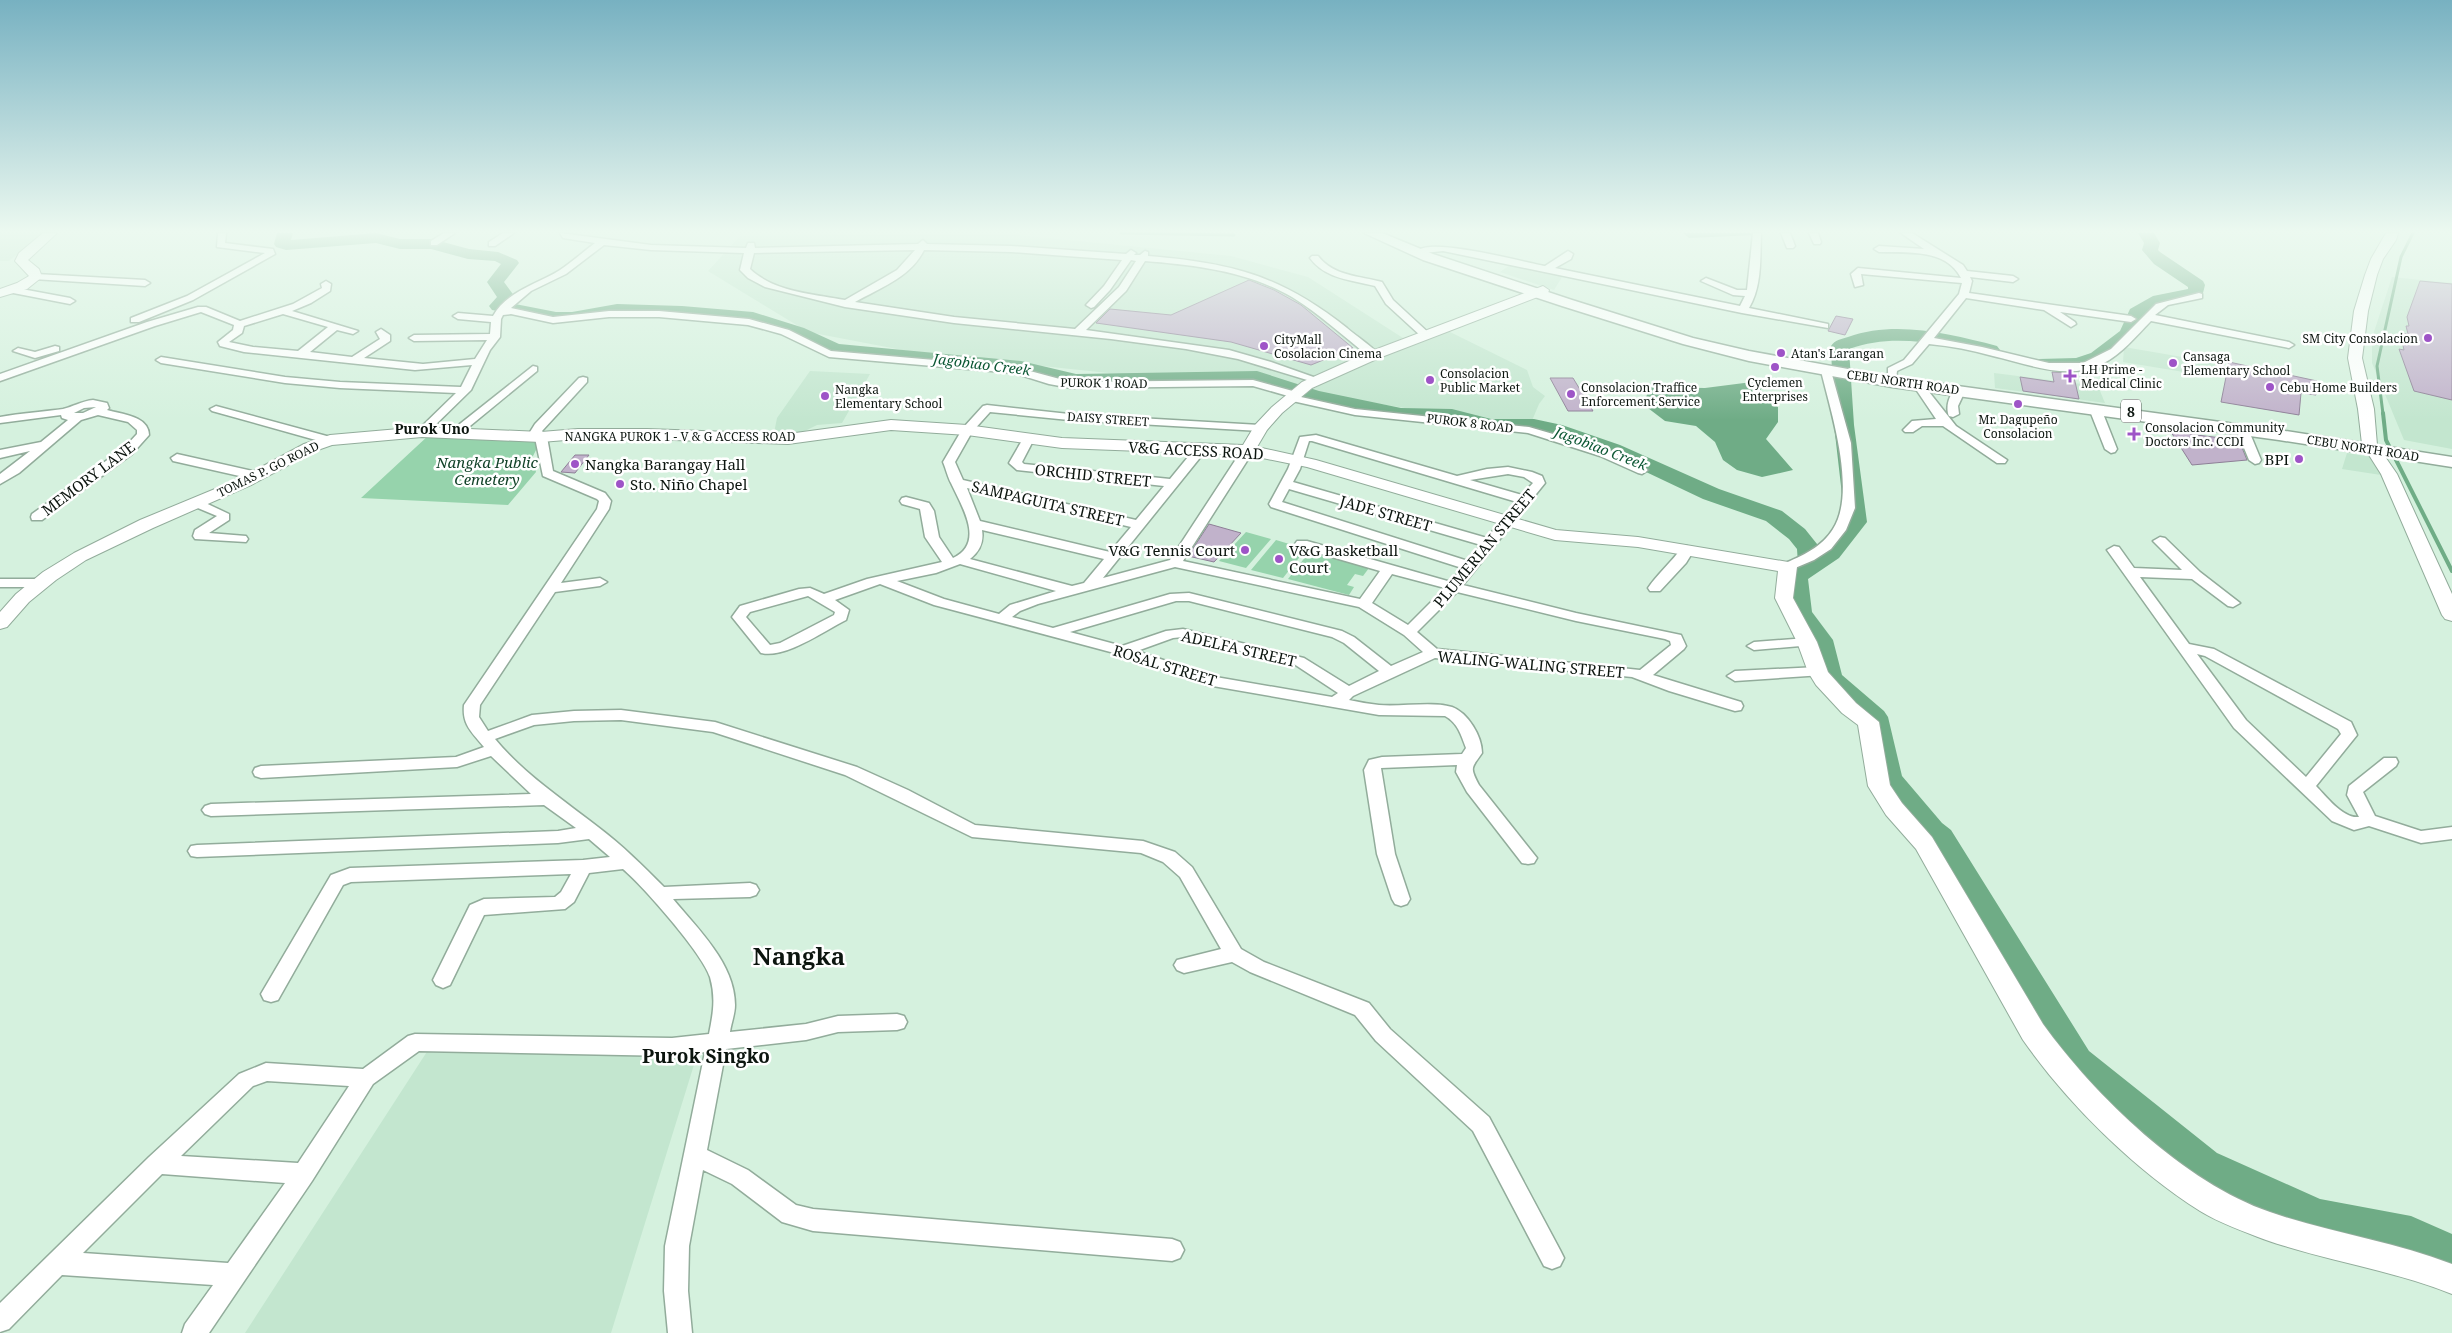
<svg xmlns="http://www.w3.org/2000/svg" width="2452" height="1333" viewBox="0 0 2452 1333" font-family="'Noto Serif',serif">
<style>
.built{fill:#c3e6cf}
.green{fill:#96d3ac}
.water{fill:#6fac86}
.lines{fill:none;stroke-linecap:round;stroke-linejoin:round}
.stream-far1{stroke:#6fac86;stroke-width:3}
.stream{stroke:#6fac86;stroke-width:4}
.river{fill:#6fac86;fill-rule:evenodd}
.building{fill:#c1b2cb;stroke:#8e8097}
.street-casing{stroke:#92ac9b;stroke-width:3}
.secondary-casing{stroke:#92ac9b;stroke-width:2}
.primary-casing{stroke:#92ac9b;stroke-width:3}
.street{fill:#fff;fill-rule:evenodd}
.secondary{fill:#fff;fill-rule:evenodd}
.primary{fill:#fff;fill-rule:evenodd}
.poi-dot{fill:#9e54c7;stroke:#fff;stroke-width:2}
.labels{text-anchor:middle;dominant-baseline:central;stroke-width:5;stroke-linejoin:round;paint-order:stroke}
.far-poi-label{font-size:12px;fill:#0c150f;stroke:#fff;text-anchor:start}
.far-street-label{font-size:12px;fill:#0c150f;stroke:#fff}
.far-water-label{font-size:14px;font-style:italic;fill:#0c5734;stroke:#fff}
.shield{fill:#fff;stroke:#555b57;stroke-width:1}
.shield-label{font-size:14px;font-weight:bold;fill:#0c150f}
.far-neighbourhood-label{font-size:14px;font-weight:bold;fill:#0c150f;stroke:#fff}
.street-label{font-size:15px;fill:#0c150f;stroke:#fff}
.poi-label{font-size:15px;fill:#0c150f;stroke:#fff;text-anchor:start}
.park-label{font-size:15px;font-style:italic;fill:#124329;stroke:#fff}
.near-neighbourhood-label{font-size:19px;font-weight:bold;fill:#0c150f;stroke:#fff}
.near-district-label{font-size:24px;font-weight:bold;fill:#0c150f;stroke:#fff}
</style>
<rect width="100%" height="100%" fill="#d5f1de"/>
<!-- built -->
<path class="built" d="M0,233H44L9,261H0Z
M1007,234L1231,256L1308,277L1403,338L1298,385L1259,373L1137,376L918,353L808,332L708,271L740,236Z
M1513,263L1564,274L1554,290L1500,272Z
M2392,277L2452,283V449L2404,440L2372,363V338Z
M1448,331L1527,370L1533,387L1545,396L1539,404L1531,423L1478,420L1307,392L1343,373Z
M2124,347L2223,364L2220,378L2123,362Z
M810,371L870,374L842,423L817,425L803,432L774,433L777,418Z
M1994,373L2098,386L2105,403L1995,388Z
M2347,453L2371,457L2381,475L2342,469Z
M430,1047L697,1055L611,1333H245Z"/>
<!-- green -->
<path class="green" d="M429,435L535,439L539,444L532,458L536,472L508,505L361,498Z
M1246,532L1271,539L1246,568L1219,561Z
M1276,540L1306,549L1283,578L1251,570Z
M1310,551L1369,568L1363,576L1355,574L1347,585L1354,587L1349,595L1288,579Z"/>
<!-- water -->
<path class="water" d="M1683,233H1756V235L1689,238Z
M1752,382L1765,383L1760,391L1778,407V422L1766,439L1793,470L1762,477L1737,470L1723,460L1715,442L1696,426L1665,421L1644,405L1649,387L1705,388Z"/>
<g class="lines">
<!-- stream-far1 -->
<path class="stream-far1" d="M1121,233L1234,235
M2383,414L2377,366L2401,257L2413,233"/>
<!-- stream -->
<path class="stream" d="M2383,413L2386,440L2452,571"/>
<!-- river -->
<path class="river" d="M277,233H293L291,240L376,233L400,239H432L469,249L498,252L517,260L519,263L504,282L515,297L510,303L556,312H572L617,304L682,306L753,312L804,328L839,344L1021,361L1076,374L1257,371L1319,391L1401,408L1452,409L1491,419H1534L1562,425L1620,445L1719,489L1782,511L1805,529L1821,549L1845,521L1834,425L1831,346C1835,340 1841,339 1848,337C1896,320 1950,334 1997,346L2000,350L1997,354L1991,356C1944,345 1896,332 1849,349L1854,425L1867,522L1839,558L1808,579L1812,612L1833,640L1842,675L1884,711L1888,717L1902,776L1942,823L1951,830L2089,1051L2217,1153L2320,1199L2411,1216L2452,1234V1274L2407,1253L2317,1236L2189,1177L2063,1073L1929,846L1920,839L1873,779L1861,720L1817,678L1807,640L1788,612L1784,576L1798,564L1797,549L1789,539L1766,521L1703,499L1606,453L1550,434L1534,431H1491L1452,421L1401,420L1307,400L1255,383L1076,386L1021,373L835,355L792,336L751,322L682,316L617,314L572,322H556L492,310L489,306L497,297L487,282L501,264L495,261L468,259L431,249H400L376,243L286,250L276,247L274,244Z
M2138,233H2154L2160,243L2158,250L2160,252L2203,281L2205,285L2202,297C2186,301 2155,302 2144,316C2139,322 2140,331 2135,337C2111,364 2074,376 2039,367L2037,363L2039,359L2076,358L2091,353L2120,331L2130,309L2153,296L2188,289V287L2154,264L2142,250L2144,243Z"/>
</g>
<!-- building -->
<path class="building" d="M1249,280L1274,290L1301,305L1353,348L1311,365L1231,342L1096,323L1110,309L1171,315Z
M2420,281L2452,284V400L2414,391L2399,349L2404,350L2402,341L2405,342L2403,333L2408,334L2406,326H2409L2407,317Z
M1836,316L1853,319L1845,335L1828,331Z
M2229,362L2317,381L2316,395L2301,393L2299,415L2221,402Z
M2052,372L2073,373L2079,399L2023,391L2020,377L2054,382Z
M1550,378H1573L1593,411H1568Z
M2171,432L2239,440L2247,460L2192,465Z
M575,455H589L575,473L561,472Z
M1209,524L1241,533L1214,562L1188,556Z"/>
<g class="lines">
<defs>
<path id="street" d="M218,233H226L225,243L273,249L275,254L193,300L139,322H131V318L187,296L265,253L217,247Z
M444,233H455L437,245H431V241Z
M503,233H514L495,246H489V242Z
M560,233L651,245L746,248L748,243H754L755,248L918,244L923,240L927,244L1011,246L1126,254L1131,250L1136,253L1134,255H1140L1145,251L1148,252V256C1232,263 1280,275 1347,328C1357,337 1371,345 1379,355L1378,357H1370C1344,337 1320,314 1292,297C1247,271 1195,265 1145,261L1126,291L1086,330L1229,350L1271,362L1322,380L1317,383L1238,359L1186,349L1111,339L954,323L845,307L765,287L748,278L740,270L744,253L651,250L604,245L566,274L531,291L511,308L553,317L609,311H659L749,319L789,330L831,351L1015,367L1071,382L1253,380L1300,393L1301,397L1355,409L1529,427L1608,450L1648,470L1642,474L1638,473L1600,456L1528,433L1355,415L1288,400V396L1253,386L1071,388L1049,384L1014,373L829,357L781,334L748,325L659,317H609L553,323L511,314L503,315L501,319L500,337L490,350L471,390L426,434H418V430L456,393L340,388L285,383L161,363L156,360L161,357L285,377L340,382L461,387L472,365L415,370L244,352L220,346L218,342L233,330L234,325L201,312L155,326L0,381V374L147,322L198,307H206L240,321L293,304L322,288L321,284L326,281L331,284L330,291L311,303L292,311L358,331L353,334L337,330L310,352L352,357L380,339L376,332L381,329L390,335V341L364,358L423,364L475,359L487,340L414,341L409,338L414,335L490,334L491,322L458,319L453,316L458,313L493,316C507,291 538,284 560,270C572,262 583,252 595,243L563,238ZM915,250L897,270L845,300C813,294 774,292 750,269L754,253ZM924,250L1011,252L1122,260L1104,286L1086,305L1091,308L1094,307L1110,290L1131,260L1136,261L1119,287L1075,329L954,317L855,302C880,288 911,277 924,250ZM283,314L328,327L298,351L253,347L229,342L242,333L244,326Z
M1753,233H1761C1760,259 1762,286 1749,308L1828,324V328L1742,313L1443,251L1424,253L1419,250C1434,238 1523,262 1545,266L1568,251L1573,254L1571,259L1555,268L1740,306L1745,296L1733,295L1701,281L1706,278L1737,290H1747Z
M1781,233H1790L1795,246L1793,248H1787Z
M1809,233H1818L1821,242L1820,244H1814Z
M1901,233H1912L1963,265L1967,271L2013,276L2018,279L2013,282L1970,277L1972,281L1969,293L2131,316L2136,319L2131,322L2060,312L2075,322L2076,324L2071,327L2044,310L1966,298L1934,338L1982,347L2049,363H2083L2111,349L2156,304L2199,293L2202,294V298L2168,305L2155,315L2289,342L2294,345L2289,348L2151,321C2136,336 2122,354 2102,364C2067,381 2028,364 1993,356C1972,350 1951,346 1929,344L1912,364L1897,371L1896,379H1888V368L1904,360L1959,294L1962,283L1861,274L1863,285L1855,287L1851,274L1858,268L1961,278C1946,248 1907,253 1879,252L1874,249L1879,246L1924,249Z
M1312,256H1318C1333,276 1360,276 1382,282L1393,300L1431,335L1430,337H1422L1386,304L1375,286C1352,280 1325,279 1310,258Z
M36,274L145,280L150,283L145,286L33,279L31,277Z
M11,287L70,298L75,301L70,304L8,292L6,290Z
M55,346L59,347V351L35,358L13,351L18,348L35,352Z
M533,366L537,367V371L459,435H451V431Z
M1826,368L1831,371L1851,443L1855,508L1846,530L1831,549L1814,560L1788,571L1781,567L1783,564C1802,556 1822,547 1833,529C1857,492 1831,412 1821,371Z
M583,377L587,378V382L542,431L547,437L553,471L605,493L611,501L609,509L561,583L600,578L607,582L600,586L555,592L480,705L479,717L488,731L532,715L574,711L621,710L715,722L857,767L908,790L975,825L1143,841L1175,852L1192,867L1241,949L1264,962L1369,1003L1390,1029L1489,1117L1560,1250L1564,1258L1560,1266L1552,1269L1544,1266L1473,1131L1376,1041L1355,1015L1250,972L1232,962L1184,973L1177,970L1174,965L1177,960L1221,949L1180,877L1163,862L1141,853L972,837L845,775L713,732L621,720L574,721L534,725L495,739C524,774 562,799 598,827C622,845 643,866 664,887L750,883L756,885L759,890L756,895L750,897L673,899C698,929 735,964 735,1005C735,1014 731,1024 730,1032L806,1024L838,1016L897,1014L904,1016L907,1022L904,1028L897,1030L838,1032L806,1040L726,1049L707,1150L748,1170L796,1205L813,1209L1172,1239L1180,1242L1184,1250L1180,1258L1172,1261L813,1231L782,1222L732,1184L703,1170L689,1246L688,1291L692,1333H668L664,1291L665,1246L705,1052L672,1056L419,1051L373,1084L312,1181L209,1333H182L185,1324L213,1285L62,1275L9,1329L0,1332V1303L149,1157L239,1074L266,1063L363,1069L408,1036L415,1034L672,1038L709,1034C713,1014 716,998 710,977C702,953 644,887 623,869L589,873L574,902L565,909L484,915L450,985L443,988L436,985L433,980L470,905L484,899L555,897L561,892L571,874L351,882L343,885L278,1000L271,1002L264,1000L261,994L331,875L350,868L583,860L610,857L589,839L558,843L197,857L191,856L188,851L191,846L197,845L558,831L576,828L544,805L211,816L205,814L202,810L205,806L211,804L531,794L491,756L457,767L261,778L255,776L253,772L255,768L261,766L456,757L484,747C472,732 462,725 464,705L597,509L599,501L597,499L543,476L535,438L530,432L535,424L579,378ZM267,1081L349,1086L298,1163L181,1156L253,1086ZM162,1174L285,1183L228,1263L83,1253Z
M1918,382L1922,383L1956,426L2007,460L2005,463H1997L1943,426H1922L1913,432H1905L1903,430L1912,421L1936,419L1913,385Z
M1959,388L1965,391L1958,406L1959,414L1953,417L1949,416C1945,408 1949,391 1959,388Z
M93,400L107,403L109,408L107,410C121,414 149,416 149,435L132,454L42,520H32L31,517L32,514L124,448L137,434V430L128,422L98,415L81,420L19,473L0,484V474L30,451L0,458V450L41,442L68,420L62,418L61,415L0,423V417C21,413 42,412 63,409C72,407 82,401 93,400ZM96,407L83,413H74L84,408Z
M987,405L1069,414L1260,425L1266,428L1260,431L1069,420L990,412L972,432L955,462L963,480L1136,520L1164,486L1017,470L1009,463L1024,437H1032L1034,439L1022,462L1024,464L1170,479L1197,446L1201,445L1207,449L1103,578L1170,560L1242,450L1248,446L1254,450L1183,561L1360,599L1380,571L1297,547L1295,544L1297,541H1307L1451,582L1462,568L1271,507L1269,504L1288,469L1300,437L1316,435L1457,476L1487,469L1508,467L1532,472L1542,476L1545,483L1463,585L1576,613L1681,635L1686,646L1684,649L1653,675L1741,702L1743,706L1741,710L1735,711L1669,691L1632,677L1435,658L1353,696L1349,700C1359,702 1369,704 1379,705C1401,707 1432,701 1452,707C1468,713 1482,736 1482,753C1472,768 1469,766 1479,785L1537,858L1534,863L1528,864L1522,863L1467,792L1456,772L1457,765L1381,768L1395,854L1410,899L1407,904L1401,906L1395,904L1392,899L1377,854L1364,770L1369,760L1382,757L1462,754L1466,748C1461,735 1458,723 1445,716L1379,715L1207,685L1118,654L934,605L880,584L835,600L849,610L846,620C824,631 785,659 761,653L732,617L740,606L799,589L810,588L824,594L867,579L942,562L925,537L920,509L902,504L900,501L902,498L906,497L929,503L934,511L939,537L953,558C986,543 961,505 951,483C948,478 946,469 943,462L963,428L983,406ZM1309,441H1312L1517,502L1487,538L1293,482L1300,469ZM1508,474L1524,477L1533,483L1522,495L1470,480ZM967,488L1131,527L1110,552L980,521ZM1289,489L1481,545L1468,561L1282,502ZM982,530L1104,559L1084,583L1072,586L970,559C980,551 984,542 982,530ZM960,564L1056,591L1010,605L999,614L944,599L897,581L936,573ZM1175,567L1359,607L1404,635L1423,652L1391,666L1354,637L1342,631L1189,593L1170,594L1053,628L1012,617L1020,611L1038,604ZM1392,574L1445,588L1408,625L1372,603ZM1457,592L1576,621L1665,639L1670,641L1671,645L1640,670L1437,649L1417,632ZM808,596L835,612L834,615L780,643L770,645L746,617L750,612ZM1176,601H1189L1332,637L1344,643L1379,671L1349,686L1304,658L1183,629L1166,631L1122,646L1070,632ZM1183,637L1294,664L1338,693L1332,697L1210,676L1137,651L1173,638Z
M216,406L334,438L336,440L330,444L212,411L210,409Z
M2096,408L2102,411L2117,449L2115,452L2111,453L2105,449L2090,411Z
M2243,428L2249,431L2261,460L2259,463L2255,464L2249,460L2237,431Z
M177,454L261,473L263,476L257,480L173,461L171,458Z
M197,499L229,514V520L209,533L246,536L248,539L246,542L195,539L193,536L195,530L217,516L193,506L191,503L193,500Z
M2160,537L2165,538L2200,572L2240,603L2233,607L2228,606L2192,579L2140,577L2189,644L2214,649L2351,722L2357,735L2316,786C2326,796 2343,819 2359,817L2347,795L2349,786L2384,758H2396L2398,762L2396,766L2363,792L2375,816L2421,831L2452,827V839L2421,843L2369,826L2354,830L2332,821L2234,728L2107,550L2114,546L2119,547L2134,568L2182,570L2153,541ZM2197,654L2205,656L2338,729L2341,734L2306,777L2246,720Z
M1687,546L1694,550L1686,563L1660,591H1650L1648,588C1658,573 1672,562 1682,547Z
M0,579H43L50,583L43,587H0Z
M1807,638L1812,639L1814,642L1812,645L1754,650L1747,646L1754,642Z
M1818,667L1826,672L1823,675L1735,681L1727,676L1735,671Z"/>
<path id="secondary" d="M43,233H57L28,260L39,269L42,277L27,289L0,297V289L17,283L29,276L15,261L19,253Z
M2386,233H2398L2396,240L2383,259L2377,275L2368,311L2362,358L2374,409L2377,445L2397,474L2452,594V621L2445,619L2442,615L2381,474L2362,444L2358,409L2348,358L2354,311L2365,275L2371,259Z
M1543,286L1549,290L1548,293L1379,358L1312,388L1282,413L1267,430L1257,447L1316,460L1556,530L1638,537L1794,563L1797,567L1793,598L1817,642L1828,672L1856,703L1879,722L1890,785L1902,803L1932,837L2043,1024C2095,1096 2185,1183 2270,1212C2330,1233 2393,1241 2452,1264V1294C2392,1270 2327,1261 2266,1240C2245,1232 2219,1223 2200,1211C2134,1169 2068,1104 2023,1040L1916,849L1886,815L1868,786L1858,725L1842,713L1816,685L1808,672L1797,642L1775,598L1778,571L1638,547L1555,540L1307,467L1248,455L1062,448L967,435L891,430L788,444L647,439H578L541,442L422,437L332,445L315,451L251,485L153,528L86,560L56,580L29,602L7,627L0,629V612L16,594L43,572L74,553L140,520L239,479L304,444L330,435L422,427L541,432L578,429H647L788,434L891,420L967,425L1062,438L1243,445L1255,425L1272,407L1302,382L1369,352Z"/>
<path id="primary" d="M1364,233H1382L1433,254L1572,300L1693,338L1749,351L1892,377L2279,430L2452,457V467L2279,440L1892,387L1749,361L1683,344L1562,306L1423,260Z"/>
</defs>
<!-- street casing -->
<use href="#street" class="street-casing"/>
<!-- secondary casing -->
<use href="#secondary" class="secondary-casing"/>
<!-- primary casing -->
<use href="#primary" class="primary-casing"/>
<!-- street -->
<use href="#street" class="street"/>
<!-- secondary -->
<use href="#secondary" class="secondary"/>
<!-- primary -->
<use href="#primary" class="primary"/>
</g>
<!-- sky -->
<linearGradient id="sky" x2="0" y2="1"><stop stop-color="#77b1c1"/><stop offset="0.55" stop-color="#ecf9f0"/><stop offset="1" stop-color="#ecf9f0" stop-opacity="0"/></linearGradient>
<rect width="2452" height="420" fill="url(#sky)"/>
<!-- markers -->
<g class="poi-dot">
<circle cx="2428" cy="338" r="5"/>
<circle cx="1264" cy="346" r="5"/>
<circle cx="1781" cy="353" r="5"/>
<circle cx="2173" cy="363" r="5"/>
<circle cx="1775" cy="367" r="5"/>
<path d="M2067.5 368.5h5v5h5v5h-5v5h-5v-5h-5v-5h5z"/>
<circle cx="1430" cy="380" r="5"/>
<circle cx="2270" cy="387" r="5"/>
<circle cx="1571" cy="394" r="5"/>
<circle cx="825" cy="396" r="5"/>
<circle cx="2018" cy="404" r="5"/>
<path d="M2131.5 426.5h5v5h5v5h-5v5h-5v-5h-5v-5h5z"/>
<circle cx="2299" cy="459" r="5"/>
<circle cx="575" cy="464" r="5"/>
<circle cx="620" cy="484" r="5"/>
<circle cx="1245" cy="550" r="5"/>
<circle cx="1279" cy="559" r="5"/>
</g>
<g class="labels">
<!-- far-poi labels -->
<g class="far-poi-label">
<text x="2418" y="338" text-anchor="end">SM City Consolacion</text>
<text x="1274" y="339">CityMall<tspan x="1274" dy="14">Cosolacion Cinema</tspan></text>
<text x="1791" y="353">Atan's Larangan</text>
<text x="2183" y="356">Cansaga<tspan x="2183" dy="14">Elementary School</tspan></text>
<text x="2081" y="369">LH Prime -<tspan x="2081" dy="14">Medical Clinic</tspan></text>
<text x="1440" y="373">Consolacion<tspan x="1440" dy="14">Public Market</tspan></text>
<text x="1775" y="382" text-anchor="middle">Cyclemen<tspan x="1775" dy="14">Enterprises</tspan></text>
<text x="1581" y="387">Consolacion Traffice<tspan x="1581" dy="14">Enforcement Service</tspan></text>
<text x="2280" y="387">Cebu Home Builders</text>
<text x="835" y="389">Nangka<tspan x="835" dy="14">Elementary School</tspan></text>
<text x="2018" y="419" text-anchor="middle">Mr. Dagupeño<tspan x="2018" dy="14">Consolacion</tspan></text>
<text x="2145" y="427">Consolacion Community<tspan x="2145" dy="14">Doctors Inc. CCDI</tspan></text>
</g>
<!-- far-street labels -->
<g class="far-street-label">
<text transform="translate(1903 382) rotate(8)">CEBU NORTH ROAD</text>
<text transform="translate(1104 383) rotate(1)">PUROK 1 ROAD</text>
<text transform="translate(1108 419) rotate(4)">DAISY STREET</text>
<text transform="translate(1470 423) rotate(7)">PUROK 8 ROAD</text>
<text x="680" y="436">NANGKA PUROK 1 - V &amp; G ACCESS ROAD</text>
<text transform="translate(2363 448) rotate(9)">CEBU NORTH ROAD</text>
<text transform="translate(268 469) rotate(-26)">TOMAS P. GO ROAD</text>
</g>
<!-- far-water labels -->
<g class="far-water-label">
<text transform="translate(982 364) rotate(7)">Jagobiao Creek</text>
<text transform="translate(1601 448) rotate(21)">Jagobiao Creek</text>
</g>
<!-- shield labels -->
<rect class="shield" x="2121" y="399.5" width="20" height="23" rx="4"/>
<g class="shield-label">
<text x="2131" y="411">8</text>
</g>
<!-- far-neighbourhood labels -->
<g class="far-neighbourhood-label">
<text x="432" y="428">Purok Uno</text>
</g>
<!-- street labels -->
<g class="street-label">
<text transform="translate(1196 450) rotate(3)">V&amp;G ACCESS ROAD</text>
<text transform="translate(1093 475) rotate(6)">ORCHID STREET</text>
<text transform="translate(88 478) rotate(-37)">MEMORY LANE</text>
<text transform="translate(1048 503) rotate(13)">SAMPAGUITA STREET</text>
<text transform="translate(1386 513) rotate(16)">JADE STREET</text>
<text transform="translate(1484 548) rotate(-50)">PLUMERIAN STREET</text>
<text transform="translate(1239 648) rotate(13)">ADELFA STREET</text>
<text transform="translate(1531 664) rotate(5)">WALING-WALING STREET</text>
<text transform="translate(1165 665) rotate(17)">ROSAL STREET</text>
</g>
<!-- poi labels -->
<g class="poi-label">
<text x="2289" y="459" text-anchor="end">BPI</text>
<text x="585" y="464">Nangka Barangay Hall</text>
<text x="630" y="484">Sto. Niño Chapel</text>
<text x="1235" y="550" text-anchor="end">V&amp;G Tennis Court</text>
<text x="1289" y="550">V&amp;G Basketball<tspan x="1289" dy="17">Court</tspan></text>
</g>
<!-- park labels -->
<g class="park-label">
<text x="487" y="462">Nangka Public<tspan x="487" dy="17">Cemetery</tspan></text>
</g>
<!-- near-neighbourhood labels -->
<g class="near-neighbourhood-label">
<text x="706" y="1056">Purok Singko</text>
</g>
<!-- near-district labels -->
<g class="near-district-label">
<text x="799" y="955">Nangka</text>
</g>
</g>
</svg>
